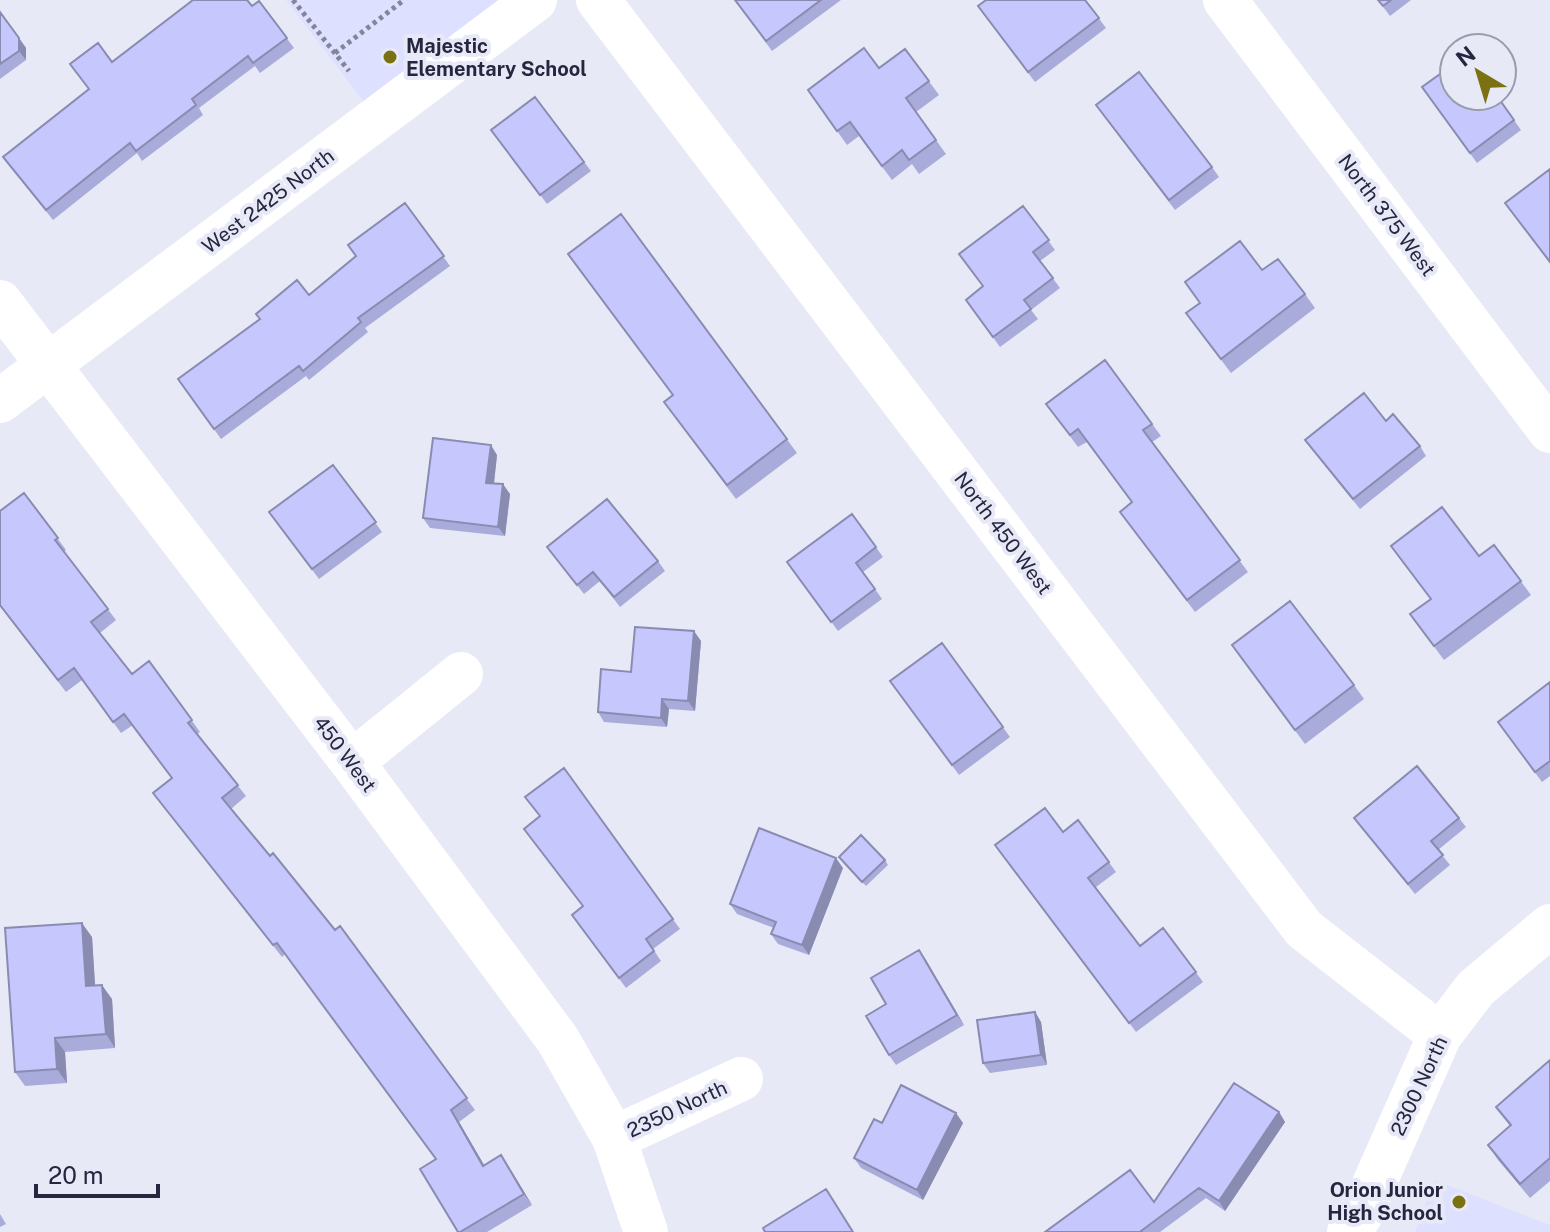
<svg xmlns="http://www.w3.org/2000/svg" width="1550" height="1232" viewBox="0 0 1550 1232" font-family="'Public Sans',sans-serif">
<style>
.built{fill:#dee0ff}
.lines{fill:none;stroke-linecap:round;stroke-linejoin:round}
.path{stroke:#848599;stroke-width:5;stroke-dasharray:4 4;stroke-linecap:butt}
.street{stroke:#fff;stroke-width:44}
.wall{fill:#a9abda}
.shaded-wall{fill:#8a8bb1}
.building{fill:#c5c7fd;stroke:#8a8bb1;stroke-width:2}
.poi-dot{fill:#7b7112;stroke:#e8e9f7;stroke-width:3}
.labels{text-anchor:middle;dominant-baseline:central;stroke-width:8;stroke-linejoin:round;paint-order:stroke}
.poi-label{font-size:20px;font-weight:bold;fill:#262640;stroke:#e8e9f7;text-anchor:start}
.street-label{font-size:20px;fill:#262640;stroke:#e8e9f7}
</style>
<rect width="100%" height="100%" fill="#e8e9f7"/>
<!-- built -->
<path class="built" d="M286,0H525L374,115Z
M1434,1180L1550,1225V1232H1415Z"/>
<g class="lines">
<!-- path -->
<path class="path" d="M293,0L349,71
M335,53L404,0"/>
<!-- street -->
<path class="street" d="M598,0L1304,929L1440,1035
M1225,0L1550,431
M0,302L352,762L558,1040L614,1138L646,1232
M0,401L535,0
M352,762L461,674
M614,1138L741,1079
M1349,1232L1360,1216L1440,1035L1476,988L1550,926"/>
</g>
<!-- wall -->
<path class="wall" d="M735,0H841L772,51Z
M1085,0L1106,28L1035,82L978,6Z
M1378,0H1411L1390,16Z
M259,1L294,48L260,73L255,66L199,108L203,115L142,161L137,153L53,220L3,157L89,89L112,62L252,6Z
M0,12L26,48V60L0,79Z
M905,49L939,95L916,112L946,154L919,174L912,164L892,180L859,136L847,145L808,90L879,68Z
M1422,87L1497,96L1521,130L1477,163Z
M535,97L591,171L547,204L491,130Z
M1103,115L1212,167L1219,177L1175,210Z
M405,203L450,266L365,328L368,332L309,380L306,376L221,439L178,379L260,319L309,295L356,256Z
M1023,206L1055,250L1040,261L1060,288L1031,310L1038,319L1000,347L966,300L983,286Z
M621,214L797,453L736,499L674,416L672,395Z
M1262,270L1305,294L1315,308L1231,373L1186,313Z
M1105,360L1161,436L1152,442L1248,572L1195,612L1129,524L1132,503L1087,442L1078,447L1055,416Z
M1305,440L1420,446L1426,456L1360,509Z
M497,455L494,483L510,494L505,536L430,528L423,518Z
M333,465L382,532L319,579L269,512Z
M24,493L66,550L64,552L116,620L100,633L132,674L149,661L200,732L197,734L246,796L231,809L270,856L335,930L340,926L475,1110L459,1122L484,1165L509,1167L532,1205L487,1232H458L436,1159L285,954L282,957L153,793L172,778L133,725L121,733L82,680L66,692L0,606V511Z
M852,514L883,557L863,572L882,599L838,631L787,562Z
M1494,545L1531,595L1444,660L1410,614L1431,599Z
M547,547L658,561L665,571L620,607L600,581L584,594Z
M701,641L695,711L669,709L667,727L604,722L598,712L631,672Z
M942,643L1010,737L959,775L890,681Z
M1242,659L1354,685L1364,699L1305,744Z
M1550,682V776L1542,782L1498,722Z
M564,768L680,929L653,949L661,961L626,988L572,915L583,907L540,816Z
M1354,818H1459L1466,827L1438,850L1450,865L1415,894Z
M1078,820L1116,872L1096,887L1140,946L1163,928L1203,982L1136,1032L995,845L1063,832Z
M839,857L885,860L888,865L866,886Z
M843,868L809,955L778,944L771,934L774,928L737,914L730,904Z
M92,937L95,985L112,999L115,1048L65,1052L67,1083L25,1086L15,1072Z
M919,950L964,1025L896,1065L889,1055L886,1004Z
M1035,1012L1041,1022L1047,1065L990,1073L983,1063Z
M1550,1060V1181L1530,1198L1498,1160L1488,1145L1510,1126L1496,1107Z
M1279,1112L1285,1122L1225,1211L1206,1198L1160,1232H1045L1154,1202Z
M882,1123H963L923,1200L861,1168L854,1158Z
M0,1214L6,1224L0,1227Z"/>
<!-- shaded-wall -->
<path class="shaded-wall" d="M19,38L26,48V60L19,51Z
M491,445L497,455L493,492L486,483Z
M503,484L510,494L505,536L498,527Z
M694,631L701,641L695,711L688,701Z
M662,699L669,709L667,727L661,718Z
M836,858L843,868L809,955L802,945Z
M82,923L92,937L96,1000L86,986Z
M919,950L926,960L964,1025L957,1015Z
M102,985L112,999L115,1048L106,1034Z
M1035,1012L1041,1022L1047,1065L1041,1055Z
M55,1038L65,1052L67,1083L57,1069Z
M451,1110L459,1122L491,1177L483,1166Z
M1279,1112L1285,1122L1225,1211L1219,1201Z
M956,1113L963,1123L923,1200L917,1190Z
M501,1155L509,1167L532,1205L524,1194Z"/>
<!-- building -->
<path class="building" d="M193,0H247L252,6L259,1L287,38L253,63L248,56L192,99L196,105L136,151L130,143L46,210L3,157L89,89L70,64L98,43L112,62Z
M735,0H821L766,41Z
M986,0H1085L1099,18L1028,72L978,6Z
M1378,0H1391L1383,6Z
M0,12L19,38V51L0,64Z
M864,48L879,68L905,49L929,81L906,98L936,140L909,160L902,150L882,166L850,122L837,131L808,90Z
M1454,64V96H1497L1514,120L1470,153L1422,87Z
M1139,72L1212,167L1169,200L1096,105Z
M535,97L584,162L540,195L491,130Z
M1550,169V262L1505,203Z
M405,203L444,256L358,318L361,322L303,371L299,366L214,429L178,379L260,319L256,314L297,280L309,295L356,256L348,245Z
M1023,206L1049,240L1033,252L1053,278L1024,300L1031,309L993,337L966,300L983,286L959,254Z
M621,214L787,439L727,485L664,402L673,395L568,254Z
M1240,241L1262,270L1278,259L1305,294L1221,359L1186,313L1200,303L1185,282Z
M1105,360L1152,424L1143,430L1240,560L1187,600L1120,512L1132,502L1078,429L1070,435L1046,404Z
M1364,393L1386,421L1393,414L1420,446L1353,499L1305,440Z
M433,438L491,445L486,483L503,484L498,527L423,518Z
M333,465L376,522L312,569L269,512Z
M24,493L58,538L55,540L108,609L91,622L132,674L149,661L192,720L188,723L238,785L222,798L270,856L273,853L335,930L340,926L467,1098L451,1110L483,1166L501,1155L524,1194L460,1232H458L420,1169L436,1159L277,943L273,945L153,793L172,778L124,714L113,722L74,668L58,680L0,605V511Z
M607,499L658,561L614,597L593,572L577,585L547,547Z
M1442,507L1479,556L1494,545L1521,581L1434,646L1410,614L1431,599L1391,546Z
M852,514L876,547L856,563L875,589L831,622L787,562Z
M1290,601L1354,685L1295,730L1232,645Z
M635,627L694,631L688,701L662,699L661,718L598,712L601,669L631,672Z
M942,643L1003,727L952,765L890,681Z
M1550,682V761L1535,772L1498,722Z
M1417,766L1459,818L1431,841L1443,855L1408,884L1354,818Z
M564,768L673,919L646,939L654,951L619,978L572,915L583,906L524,829L540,816L525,797Z
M1045,808L1063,832L1078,820L1109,862L1088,878L1140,946L1163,928L1196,972L1129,1023L995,845Z
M759,828L836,858L802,945L771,934L776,922L730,904Z
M861,835L885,860L862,882L839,857Z
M82,923L86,986L102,985L106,1034L55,1038L57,1069L15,1072L5,928Z
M919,950L957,1015L889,1055L866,1016L886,1004L871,978Z
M1035,1012L1041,1055L983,1063L977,1020Z
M1550,1060V1158L1520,1184L1488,1145L1511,1125L1496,1107Z
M1234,1083L1279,1112L1219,1201L1199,1188L1141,1231L1142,1232H1045L1130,1170L1154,1202Z
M901,1085L956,1113L917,1190L854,1158L874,1119L882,1123Z
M826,1189L853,1232H765L763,1228Z"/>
<!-- markers -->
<g class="poi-dot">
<circle cx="390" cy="57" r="8"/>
<circle cx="1459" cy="1202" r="8"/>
</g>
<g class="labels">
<!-- poi labels -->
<g class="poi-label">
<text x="406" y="46">Majestic<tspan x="406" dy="23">Elementary School</tspan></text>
<text x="1443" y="1190" text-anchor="end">Orion Junior<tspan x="1443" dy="23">High School</tspan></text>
</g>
<!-- street labels -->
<g class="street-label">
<text transform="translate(268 201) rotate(-37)">West 2425 North</text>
<text transform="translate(1387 215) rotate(53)">North 375 West</text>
<text transform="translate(1003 533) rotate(53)">North 450 West</text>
<text transform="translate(345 754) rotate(53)">450 West</text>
<text transform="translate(1419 1086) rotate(-65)">2300 North</text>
<text transform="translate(677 1109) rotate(-25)">2350 North</text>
</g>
</g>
<!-- north arrow -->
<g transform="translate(1478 72) rotate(322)"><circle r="38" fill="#e8e9f7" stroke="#9a9bae" stroke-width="2"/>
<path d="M0-6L14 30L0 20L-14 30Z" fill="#7b7112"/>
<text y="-12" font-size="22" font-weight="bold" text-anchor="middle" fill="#262640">N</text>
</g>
<!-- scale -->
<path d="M36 1184v12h122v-12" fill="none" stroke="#262640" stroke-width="4"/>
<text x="48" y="1184" font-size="24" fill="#262640" stroke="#e8e9f7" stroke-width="6" paint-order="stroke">20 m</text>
</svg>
